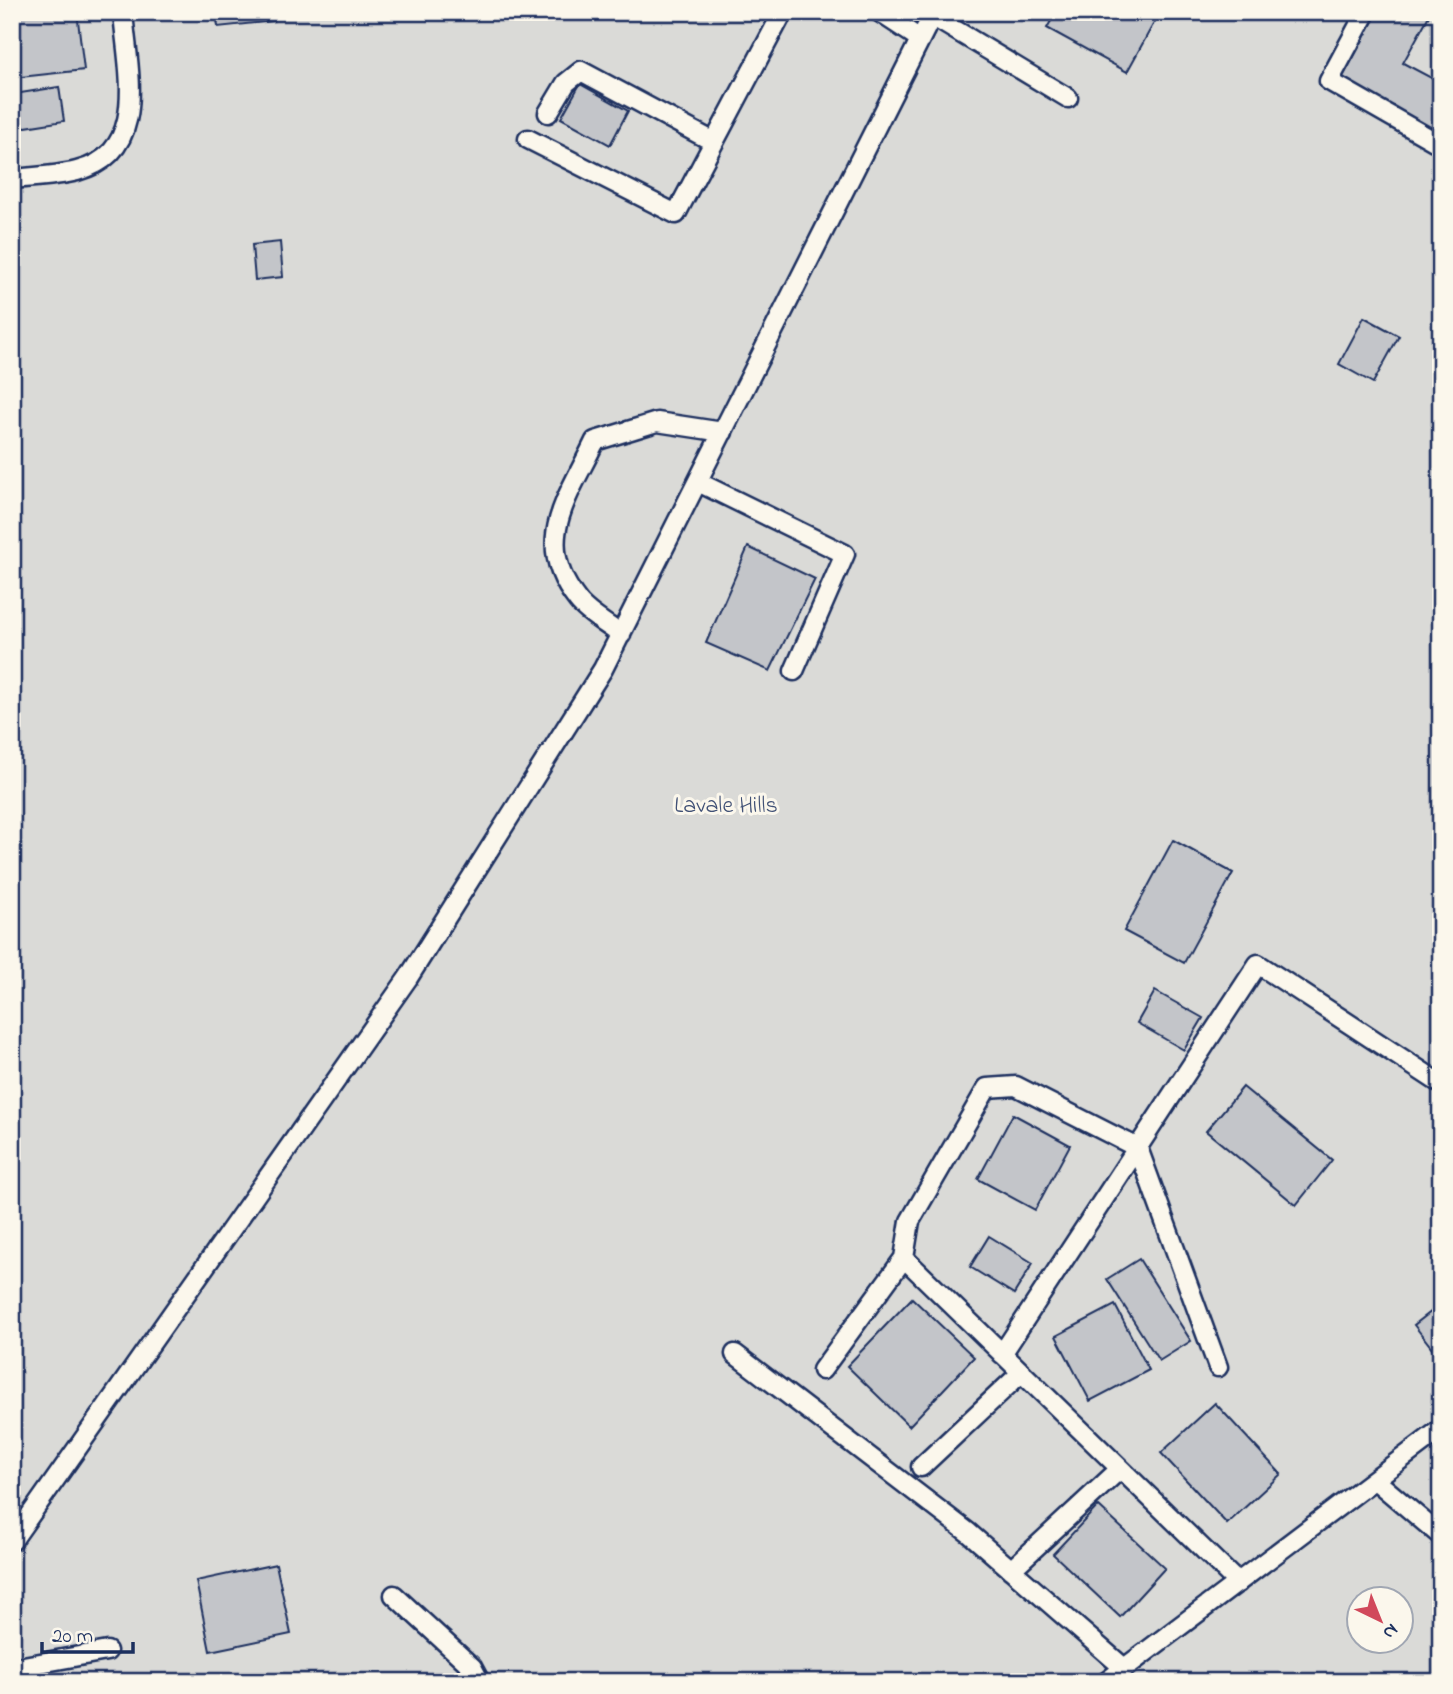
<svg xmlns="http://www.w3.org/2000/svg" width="1453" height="1694" viewBox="0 0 1453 1694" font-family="'Indie Flower',sans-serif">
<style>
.green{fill:#dadad7;stroke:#7a849a;stroke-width:2;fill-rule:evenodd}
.building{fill:#c3c5c9;stroke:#1b2f5e;stroke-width:2}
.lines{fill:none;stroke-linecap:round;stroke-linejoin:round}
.service-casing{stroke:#1b2f5e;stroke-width:23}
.service{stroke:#fbf7ec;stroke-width:18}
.labels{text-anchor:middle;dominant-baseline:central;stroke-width:6;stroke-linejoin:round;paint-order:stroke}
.park-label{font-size:24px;fill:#415176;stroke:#fbf7ec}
</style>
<rect width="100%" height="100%" fill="#fbf7ec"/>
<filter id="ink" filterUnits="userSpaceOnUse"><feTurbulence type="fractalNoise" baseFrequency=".0143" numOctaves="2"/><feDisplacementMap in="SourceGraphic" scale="14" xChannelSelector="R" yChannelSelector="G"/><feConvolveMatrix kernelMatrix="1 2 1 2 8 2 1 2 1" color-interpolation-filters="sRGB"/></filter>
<g filter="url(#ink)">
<!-- green -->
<path class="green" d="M12,12H1441V1682H12ZM1358,1600H1400V1642H1358Z"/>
<!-- building -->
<path class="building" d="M12,12H77L84,70L12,78Z
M216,12H273L274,21L218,27Z
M1056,12H1160L1127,72L1047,28Z
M1378,12H1431L1403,63L1441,83V136L1341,80Z
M580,84L628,111L610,145L561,118Z
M59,87L64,121L19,128L14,94Z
M280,242L283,277L255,280L252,245Z
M1364,317L1399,336L1373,383L1339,364Z
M748,547L815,579L770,671L706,643Z
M1173,840L1233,873L1184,963L1124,931Z
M1155,991L1203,1018L1184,1050L1137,1023Z
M1243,1087L1332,1160L1296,1205L1206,1131Z
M1013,1114L1070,1145L1035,1210L978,1179Z
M989,1236L1033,1263L1014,1294L970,1267Z
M1139,1259L1191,1341L1159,1361L1107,1279Z
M912,1298L974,1357L909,1426L847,1366Z
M1441,1304V1349L1436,1353L1414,1325Z
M1115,1305L1149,1370L1090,1401L1056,1336Z
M1215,1403L1281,1474L1227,1524L1161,1453Z
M1098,1506L1165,1568L1120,1617L1053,1554Z
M276,1564L291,1634L210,1651L196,1581Z"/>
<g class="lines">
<defs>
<path id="service" d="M879,12L920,39
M1366,12L1329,81L1441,145
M932,16L1068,98
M548,113L566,83L581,71L714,142
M528,139L676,214L783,12
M12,179C33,177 57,176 77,171C151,152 127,68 123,12
M698,482L845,554L794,671
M621,635C607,624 588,614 578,601C531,542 568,498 595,441L657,422L723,432
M904,1258L1238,1583
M735,1354L969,1533L1124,1668
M1002,1354L1258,964L1441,1084
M822,1370L904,1258L910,1221L987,1088L1016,1086L1138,1148L1218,1367
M921,1467L1021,1373
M1375,1480L1441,1536
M12,1541L408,978L603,669L934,12
M1011,1570L1120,1469
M394,1595L472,1667L480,1682
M12,1668L107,1651
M1106,1682L1441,1429"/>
</defs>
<!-- service casing -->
<use href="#service" class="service-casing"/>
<!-- service -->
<use href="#service" class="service"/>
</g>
</g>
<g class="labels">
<!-- park labels -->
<g class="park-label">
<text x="726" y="806">Lavale Hills</text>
</g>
</g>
<!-- margin -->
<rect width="1453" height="1694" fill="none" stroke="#fbf7ec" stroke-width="42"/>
<rect x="21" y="21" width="1411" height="1652" fill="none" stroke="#1b2f5e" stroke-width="2.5" filter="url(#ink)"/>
<!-- north arrow -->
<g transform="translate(1380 1620) rotate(137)"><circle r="33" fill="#fbf7ec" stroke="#a1a7b3" stroke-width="2"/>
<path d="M0-5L12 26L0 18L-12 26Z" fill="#d1495b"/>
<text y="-10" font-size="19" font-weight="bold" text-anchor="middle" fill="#1b2f5e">N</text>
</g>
<!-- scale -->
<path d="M42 1642v10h91v-10" fill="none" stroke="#1b2f5e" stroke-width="3.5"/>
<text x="52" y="1642" font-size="21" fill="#1b2f5e" stroke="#fbf7ec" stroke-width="5" paint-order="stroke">20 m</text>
</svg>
